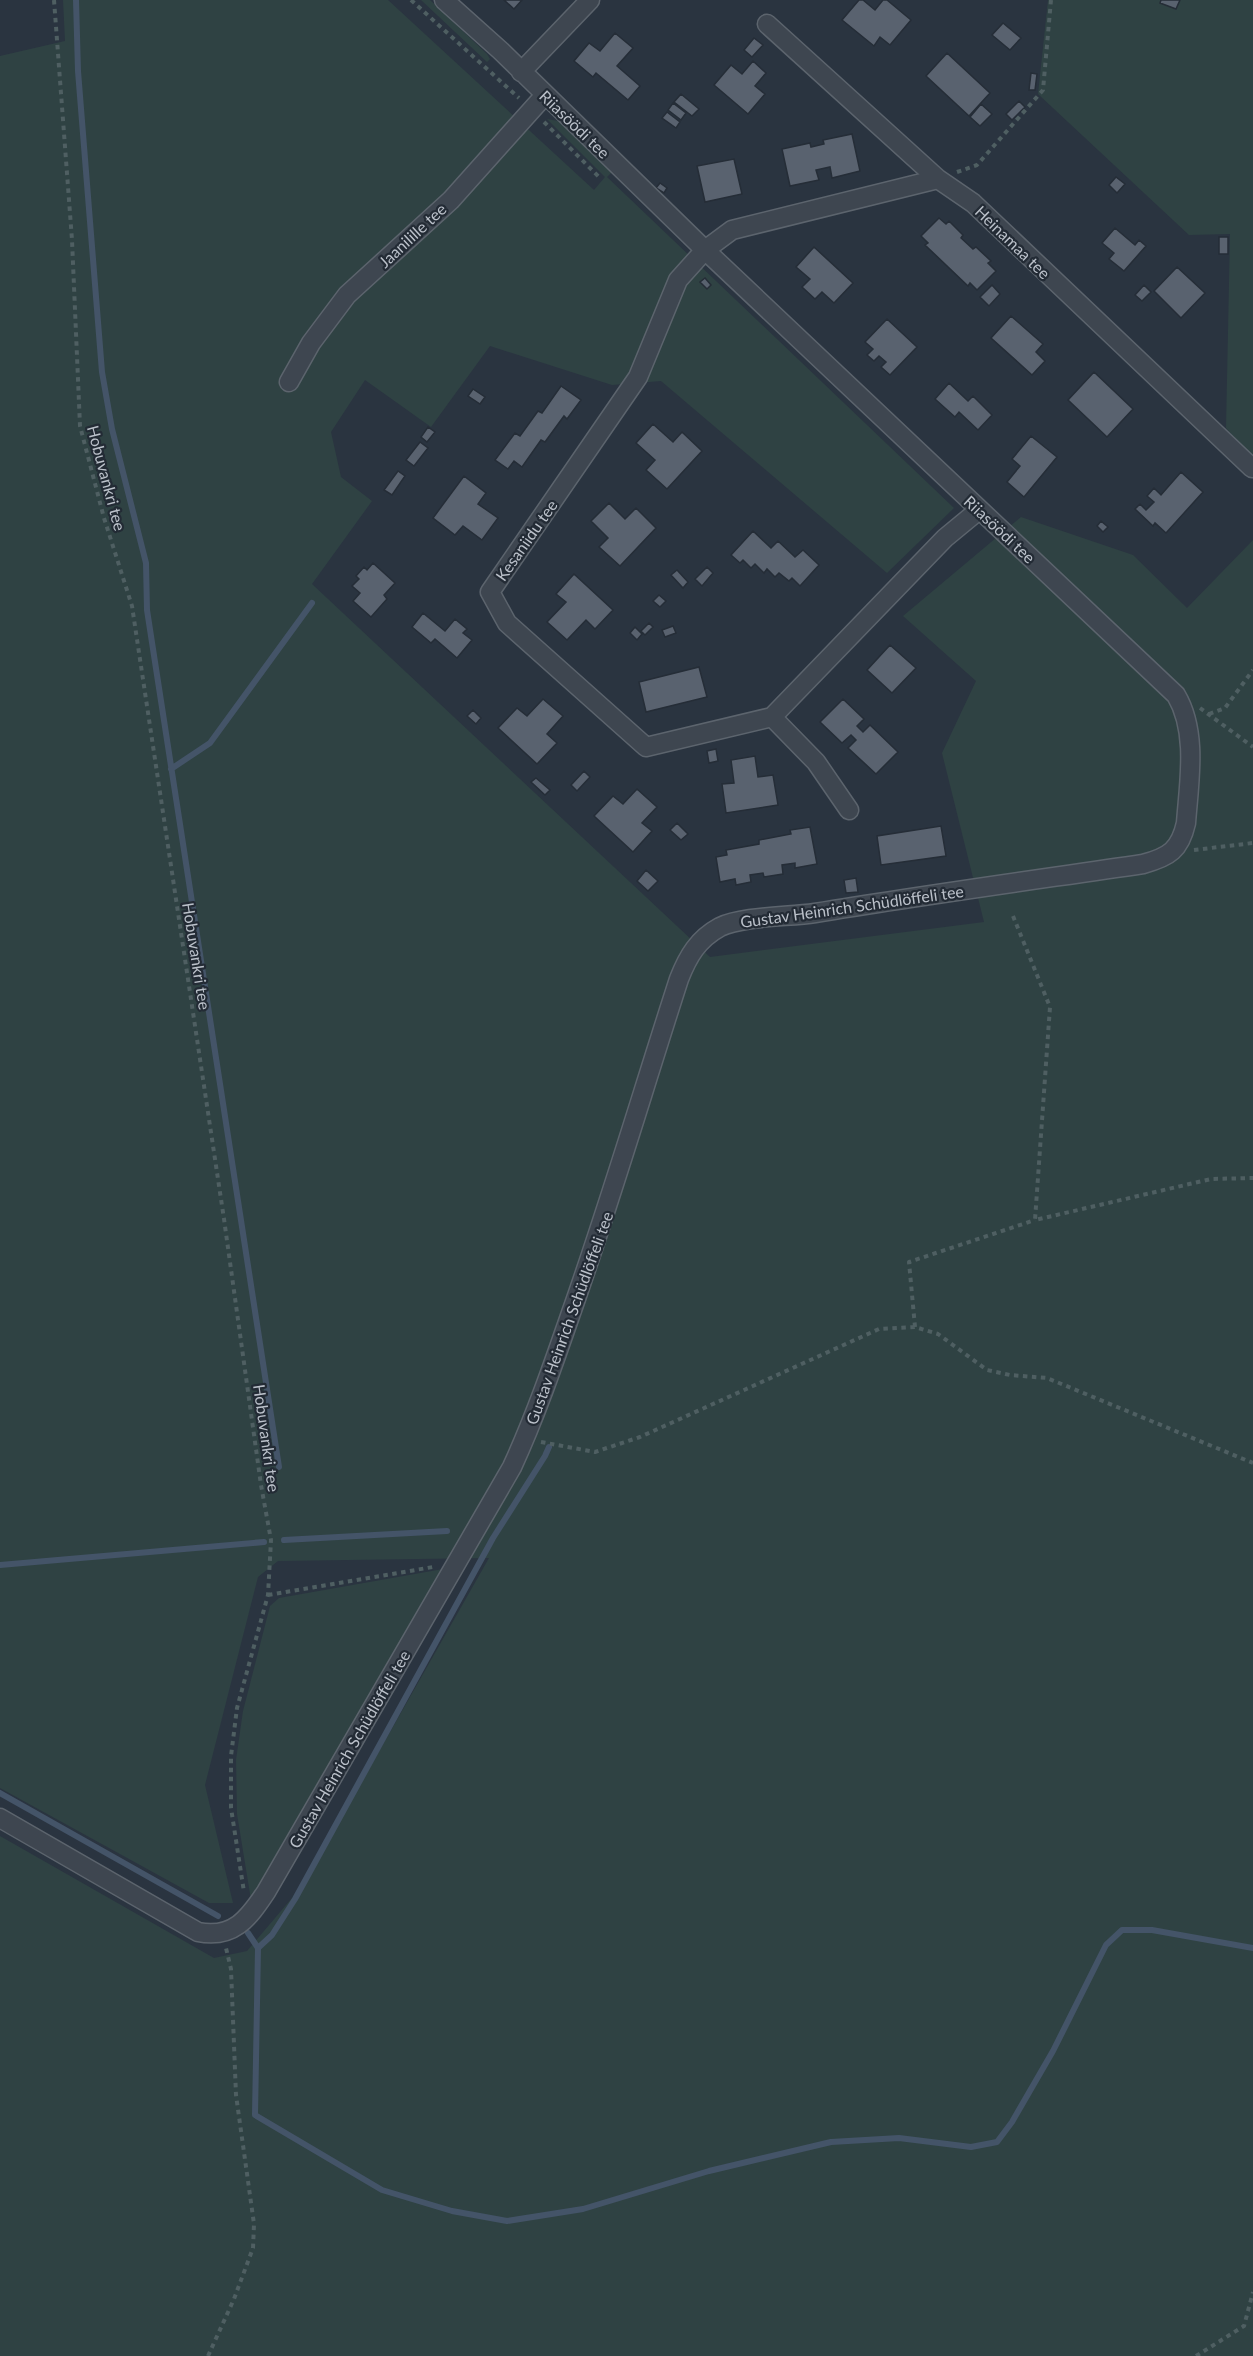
<svg xmlns="http://www.w3.org/2000/svg" width="1253" height="2356" viewBox="0 0 1253 2356" font-family="Lato,sans-serif">
<style>
.green{fill:#2f4243}
.lines{fill:none;stroke-linecap:round;stroke-linejoin:round}
.stream{stroke:#445468;stroke-width:6}
.building{fill:#59626f;stroke:#252d37;stroke-width:1.5}
.minor-casing{stroke:#5c646d;stroke-width:21}
.path{stroke:#4f5f62;stroke-width:4;stroke-dasharray:4.5 4.5;stroke-linecap:butt}
.minor{stroke:#3e4650;stroke-width:18}
.labels{text-anchor:middle;dominant-baseline:central;stroke-width:4.5;stroke-linejoin:round;paint-order:stroke}
.street-label{font-size:16px;fill:#bbc1ca;stroke:#232b35}
</style>
<rect width="100%" height="100%" fill="#2a3440"/>
<!-- green -->
<path class="green" d="M63,0H388L594,190L605,177L547,119L558,121L612,172L607,177L954,508L887,573L661,381L612,385L490,346L431,427L365,380L331,432L341,477L372,501L312,584L710,957L984,922L942,753L976,681L903,616L1021,517L1133,555L1187,608L1253,540V2356H0V1836L214,1958L247,1951L303,1885L489,1558L278,1561L258,1577L205,1785L233,1903H209L0,1788V56L65,41Z
M421,0H430L487,54L490,59L487,62Z
M1048,0H1253V458L1226,428L1230,234L1189,235L1038,94Z
M443,1569L313,1796L251,1900L237,1814L236,1760L243,1711L270,1606L279,1598Z"/>
<g class="lines">
<!-- stream -->
<path class="stream" d="M76,0L78,71L102,372L112,429L146,563L147,610L279,1467
M171,769L210,743L312,603
M284,1540L447,1531
M0,1565L264,1542
M0,1793L218,1916
M248,1933L258,1948L255,2115L382,2190L452,2211L507,2221L583,2209L709,2171L831,2142L899,2138L971,2147L997,2142L1012,2122L1053,2051L1106,1945L1122,1930H1152L1253,1948
M258,1948L272,1935L295,1899L493,1538L545,1456L549,1447"/>
</g>
<!-- building -->
<path class="building" d="M504,0H522L514,9Z
M859,0H863L875,10L883,0H887L911,20L890,45L880,37L874,46L842,20Z
M1161,0H1180L1176,9L1160,3Z
M1003,23L1021,38L1010,50L992,35Z
M615,33L633,48L617,66L640,86L628,100L596,73L593,77L574,61L589,43L600,51Z
M754,38L763,45L752,57L744,50Z
M947,53L990,93L969,116L926,76Z
M753,61L766,73L755,86L765,94L748,114L714,85L731,65L742,74Z
M1031,73L1037,74L1035,90H1029Z
M681,94L699,109L692,116L674,102Z
M1019,101L1025,107L1012,120L1006,114Z
M673,103L686,113L681,120L668,110Z
M981,104L992,114L980,126L970,117Z
M667,112L680,122L676,128L662,118Z
M852,134L860,171L832,178L830,167L816,170L819,180L790,186L782,149L810,143L811,147L824,144L823,140Z
M734,159L742,194L705,202L697,166Z
M1116,177L1125,184L1117,193L1109,185Z
M660,183L667,188L664,193L656,188Z
M939,218L946,224L949,221L963,235L961,238L973,249L976,247L991,261L988,263L996,271L977,290L970,283L968,286L925,245L928,243L921,236Z
M1115,228L1135,245L1139,240L1146,246L1124,271L1109,259L1114,253L1102,243Z
M1219,237H1228V254H1219Z
M814,247L853,283L834,303L822,292L815,299L802,287L810,279L796,267Z
M1177,267L1205,293L1181,318L1154,291Z
M705,278L711,285L707,289L700,282Z
M992,285L1000,294L989,306L980,297Z
M1144,285L1151,292L1142,301L1135,295Z
M1011,316L1043,344L1036,352L1045,361L1032,375L991,338Z
M887,319L917,347L890,375L881,367L886,362L879,356L874,361L867,355L873,349L865,342Z
M1094,372L1133,409L1107,437L1068,400Z
M949,383L968,401L973,396L992,415L978,430L959,412L955,417L935,399Z
M561,386L581,400L567,419L564,416L545,442L541,440L522,467L514,461L508,469L495,460L515,433L520,436L538,411L542,413Z
M473,389L485,397L480,404L468,396Z
M653,424L673,442L682,432L702,451L667,489L646,470L655,460L636,443Z
M428,427L435,432L427,442L421,437Z
M1031,436L1057,457L1024,497L1007,482L1020,466L1012,459Z
M420,442L428,448L414,466L406,460Z
M398,471L405,476L392,495L384,490Z
M1181,472L1203,492L1166,533L1155,523L1153,526L1135,509L1140,504L1146,510L1154,502L1147,496L1154,488L1161,495Z
M464,476L486,493L478,504L498,518L482,540L463,526L455,535L433,518Z
M609,503L625,519L636,508L656,528L620,566L599,547L608,538L591,521Z
M1101,521L1108,527L1103,532L1097,526Z
M753,531L771,548L778,541L795,557L803,550L819,565L800,586L792,578L789,581L779,573L775,577L767,569L764,573L755,564L751,568L743,560L740,563L731,555Z
M373,563L395,583L384,595L387,599L371,617L353,601L360,593L352,586L359,579L356,576L364,567L367,570Z
M707,567L713,573L702,586L695,579Z
M677,570L688,582L683,588L671,575Z
M574,574L613,610L595,629L586,620L567,640L547,622L566,602L556,594Z
M659,595L666,601L660,607L653,601Z
M423,613L445,631L455,619L467,629L463,633L472,640L457,658L435,639L431,643L412,627Z
M649,623L653,627L645,635L641,631Z
M673,626L676,633L665,637L662,630Z
M635,627L642,634L637,640L630,633Z
M890,645L916,668L892,693L867,670Z
M699,667L707,697L646,712L639,682Z
M543,699L563,716L547,734L557,743L537,764L498,728L517,708L527,716Z
M843,699L864,719L857,726L863,732L870,725L898,752L876,774L848,748L856,740L851,735L842,743L820,722Z
M473,710L481,718L476,724L467,716Z
M716,749L718,761L709,763L707,751Z
M755,756L758,777L773,775L778,805L726,813L722,784L734,783L731,760Z
M584,771L590,777L577,791L571,785Z
M536,778L550,790L545,795L531,782Z
M637,789L657,807L642,823L652,831L633,852L594,816L613,796L623,804Z
M677,823L688,834L681,840L670,830Z
M941,826L946,856L881,865L877,836Z
M810,827L817,864L795,868V863L782,865L783,874L764,877L763,873L750,875L751,882L736,885L735,879L720,882L716,857L727,855L726,850L759,844V840L791,834L790,830Z
M646,870L658,881L648,891L637,881Z
M856,878L858,892L846,893L844,880Z"/>
<g class="lines">
<defs>
<path id="minor" d="M767,24L938,179L973,203L1252,468
M521,72L590,0
M938,179L732,230L705,250L678,280L638,377L490,592L507,623L646,747L772,717L945,538L979,510
M289,382L311,343L347,295L451,200L545,95
M772,717L816,762L849,810
M0,1818L198,1932C233,1939 248,1919 266,1892L512,1467C535,1417 553,1365 571,1313C610,1203 643,1090 679,979C688,956 698,939 720,927C743,916 788,917 815,913C924,895 1034,880 1143,864C1169,857 1180,850 1186,823C1189,782 1198,732 1176,695L705,250L501,51L444,0"/>
</defs>
<!-- minor casing -->
<use href="#minor" class="minor-casing"/>
<!-- path -->
<path class="path" d="M54,0L72,240L80,426L104,518L132,606L224,1219L261,1485L271,1540L268,1595L237,1708L231,1756V1808L244,1892
M411,0L519,98
M544,122L601,179
M957,172L977,165L1043,90L1051,0
M1200,708L1253,747
M1209,714L1225,708L1253,670
M1194,850L1253,843
M1013,916L1050,1007L1035,1220L1211,1179L1253,1178
M915,1327L909,1262L1035,1220
M541,1442L595,1452L640,1437L879,1329L915,1327L938,1334L987,1370L1010,1375L1047,1378L1253,1463
M268,1595L433,1567
M208,2356L234,2299L253,2248L254,2224L236,2095L231,1969L226,1948
M1196,2356L1244,2326L1253,2292"/>
<!-- minor -->
<use href="#minor" class="minor"/>
</g>
<g class="labels">
<!-- street labels -->
<g class="street-label">
<text transform="translate(575 124) rotate(44)">Riiasöödi tee</text>
<text transform="translate(412 235) rotate(-43)">Jaanilille tee</text>
<text transform="translate(1013 242) rotate(44)">Heinamaa tee</text>
<text transform="translate(107 478) rotate(75)">Hobuvankri tee</text>
<text transform="translate(1000 529) rotate(43)">Riiasöödi tee</text>
<text transform="translate(526 540) rotate(-55)">Kesaniidu tee</text>
<text transform="translate(852 906) rotate(-8)">Gustav Heinrich Schüdlöffeli tee</text>
<text transform="translate(197 956) rotate(81)">Hobuvankri tee</text>
<text transform="translate(569 1318) rotate(-70)">Gustav Heinrich Schüdlöffeli tee</text>
<text transform="translate(267 1438) rotate(82)">Hobuvankri tee</text>
<text transform="translate(349 1749) rotate(-60)">Gustav Heinrich Schüdlöffeli tee</text>
</g>
</g>
</svg>
